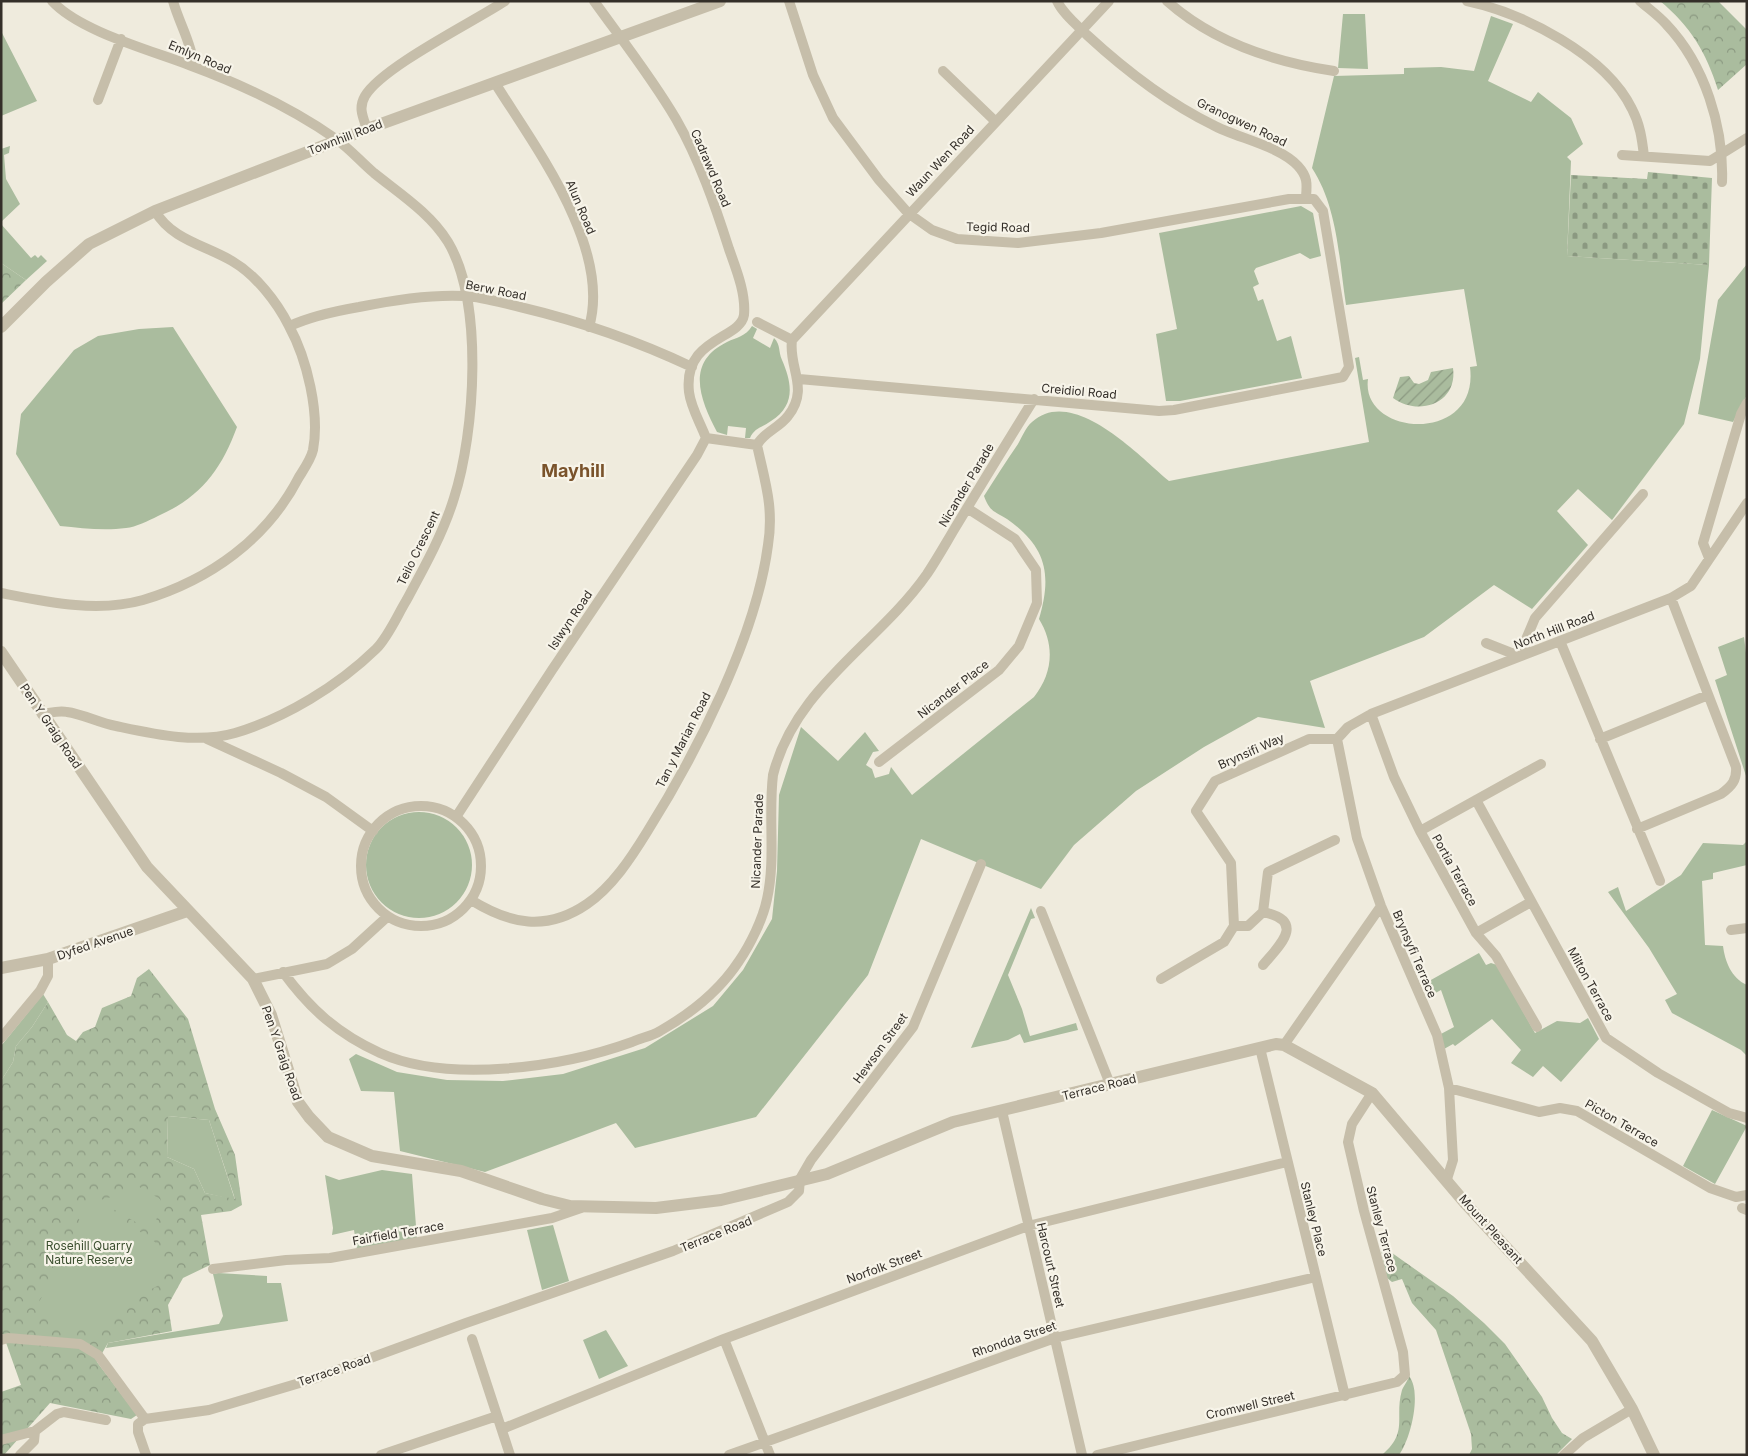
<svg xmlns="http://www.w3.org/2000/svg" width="1748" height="1456" viewBox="0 0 1748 1456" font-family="Inter,sans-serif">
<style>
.green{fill:#aabc9e}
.forest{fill:url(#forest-crowns);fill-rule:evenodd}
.cemetery{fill:url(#cemetery-stones)}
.garden{fill:url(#garden-furrows)}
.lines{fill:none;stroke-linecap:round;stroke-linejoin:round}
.minor{stroke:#c6beaa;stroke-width:10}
.tertiary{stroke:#c6beaa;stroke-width:12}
.labels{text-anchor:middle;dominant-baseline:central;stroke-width:4.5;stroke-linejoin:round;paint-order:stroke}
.street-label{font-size:12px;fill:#342f29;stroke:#f7f4e9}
.park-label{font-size:12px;fill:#3b4f2f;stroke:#f7f4e9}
.district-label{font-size:18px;font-weight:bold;fill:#7a532b;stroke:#f7f4e9}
</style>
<defs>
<pattern id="forest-crowns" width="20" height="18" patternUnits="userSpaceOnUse" patternTransform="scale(1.25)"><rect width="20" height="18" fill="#aabc9e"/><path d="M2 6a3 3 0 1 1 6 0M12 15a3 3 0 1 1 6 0" fill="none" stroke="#8b9981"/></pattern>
<pattern id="cemetery-stones" width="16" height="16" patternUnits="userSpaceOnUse" patternTransform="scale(1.25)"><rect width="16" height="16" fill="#aabc9e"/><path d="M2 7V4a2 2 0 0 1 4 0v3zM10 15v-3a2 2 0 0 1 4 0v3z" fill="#8b9981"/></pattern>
<pattern id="garden-furrows" width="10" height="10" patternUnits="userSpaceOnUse" patternTransform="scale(1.25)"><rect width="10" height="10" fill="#aabc9e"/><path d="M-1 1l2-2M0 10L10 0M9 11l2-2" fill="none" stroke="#8b9981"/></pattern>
</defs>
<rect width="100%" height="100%" fill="#efebdd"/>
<!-- green -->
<path class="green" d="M1343,14H1365L1368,69L1338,68Z
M1491,16L1513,24L1488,81L1531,102L1538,92L1571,118L1583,144L1567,157L1571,161L1567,256L1709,265L1700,359L1684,424L1612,520L1578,489L1557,511L1588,545L1532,609L1494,585L1424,637L1310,681L1325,728L1258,717L1204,747L1136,791L1074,845L1041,889L921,839L868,975L756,1117L635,1148L616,1123L485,1172L400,1151L394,1092L361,1091L349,1059L356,1054L397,1072L447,1080L503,1081L563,1074L645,1048L713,1006L743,970L772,919L777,871L779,795L801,727L838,761L865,732L879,751L873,752L866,765L872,769L875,778L889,774L891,767L912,795L1034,697C1053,673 1055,645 1039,619C1052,575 1047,547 1007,519C994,511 990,512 984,496C995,479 1006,461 1018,444C1022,437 1026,427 1032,422C1073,385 1139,456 1169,481L1369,442L1355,358L1359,357L1363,380L1368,379C1360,437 1480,445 1470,367L1477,366L1464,289L1346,305C1339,260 1338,208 1312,168L1334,76L1404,74V68L1441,67L1474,71Z
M1,31L37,101L1,116Z
M10,146L9,153L4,155L6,179L20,204L1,222V149Z
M1301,206L1313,213L1321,256L1310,259L1300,253L1256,268L1254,271L1259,284L1253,287L1258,301L1263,299L1277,341L1291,336L1302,378L1180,401H1166L1156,334L1177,329L1159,233Z
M1,224L31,258L35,255L38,258L41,255L47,261L26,280L1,263Z
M1747,264V395L1733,422L1698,414L1718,300Z
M752,326L757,329L753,338L770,348L774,338C781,345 778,351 782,360C792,383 796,405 771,421C763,427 754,428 750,438H745L746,428L728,426L727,435L717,432C701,401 684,363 727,342C737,337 745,337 752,326Z
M173,327L237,427C221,470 201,497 158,516C148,521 136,527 126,528C104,531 81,528 60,526L16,454L21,414L74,350L98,336L139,329Z
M1744,637L1747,661V779L1715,680L1727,675L1718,647Z
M366 865a53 53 0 1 1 106 0a53 53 0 1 1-106 0Z
M1747,841V865L1713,873V879L1702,881L1705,945L1723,946C1725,961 1731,978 1747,985V1056L1741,1050L1672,1013L1665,1000L1677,994L1649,948L1608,892L1618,887L1626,911L1681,875L1703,843L1743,845Z
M1031,908L1035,918L1031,919L1008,975L1022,1009L1030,1036L1076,1023L1078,1030L1024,1043L1020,1034L1008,1040L971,1048Z
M1479,953L1486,965L1491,963L1497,965L1535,1033L1557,1021L1580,1023L1588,1018L1599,1039L1561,1082L1543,1066L1533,1077L1511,1063L1521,1050L1492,1019L1455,1046L1453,1044L1444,1049L1439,1035L1454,1027L1441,990L1428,997L1422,985Z
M43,994L48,1002L32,1027L16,1046L13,1062L1,1081V1046Z
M1,1088L174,1207L194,1244L162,1309L103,1340L1,1327Z
M1712,1110L1747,1126L1715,1184L1683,1166Z
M168,1116L209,1120L235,1200L205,1193L194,1169L167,1157Z
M382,1170L412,1174L417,1239L357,1249L354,1230L332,1235L333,1228L325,1175L339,1180Z
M553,1225L569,1281L542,1290L527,1230Z
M218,1273L267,1276V1283H281L288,1321L106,1348L108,1343L219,1324L223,1316L213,1274Z
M606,1330L628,1366L599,1379L583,1340Z"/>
<!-- forest -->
<path class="forest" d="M1660,1H1718L1747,30V64L1718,90C1706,52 1691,27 1660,1Z
M1,263L26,280L1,304Z
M149,969L188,1019L215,1109L235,1155L242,1205L231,1211L201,1215L210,1265L183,1278L168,1305L172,1331L108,1343L97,1362L137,1415L131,1419L50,1403L4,1455H1V1392L21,1385L3,1334L1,1335V1081L13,1062L16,1046L32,1027L48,1002L67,1035L76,1041L83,1032L95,1027L102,1008L131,996L137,978ZM168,1116L209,1120L235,1199L205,1193L194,1169L167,1157ZM136,1185L160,1199L161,1209L151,1231L113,1209L114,1214L155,1242L159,1259L169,1269L159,1285L142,1294L112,1318L87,1330L58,1324L36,1307L62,1262L77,1257L85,1237L75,1207L115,1196L128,1186Z
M1385,1248L1453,1296L1484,1323L1505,1344L1542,1397L1552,1418L1562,1433L1572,1439L1556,1455H1469L1472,1449L1471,1434L1436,1330L1412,1303L1402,1279L1392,1282L1387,1278L1381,1250Z
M1409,1376C1422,1392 1411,1439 1399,1455H1382C1409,1432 1394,1418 1402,1390C1404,1385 1408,1381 1409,1376Z"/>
<!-- cemetery -->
<path class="cemetery" d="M1648,172L1712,178L1709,265L1567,256L1571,175L1647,179Z"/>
<!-- garden -->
<path class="garden" d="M1453,368C1458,403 1419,417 1393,398L1400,377L1409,376L1414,383L1419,384L1428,380L1431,372Z"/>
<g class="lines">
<!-- minor -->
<path class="minor" d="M173,1C179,23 192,44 194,66
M594,1C622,40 652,78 676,119C699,159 715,205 729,249C736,269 746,293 744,315C740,340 683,337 689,392C691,408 700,422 706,438
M789,1L813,75L833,118L879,180L908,213L932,230L957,239L1018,243L1101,233L1289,199H1314L1323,211L1349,367L1343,377L1174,410L1159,411L799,379
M1057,1C1063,14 1077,25 1087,35C1125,70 1166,102 1213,125C1237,138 1280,146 1298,166C1308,177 1307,184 1306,197
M1167,1C1213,42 1274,62 1334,71
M1467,1C1523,13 1606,55 1632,109C1640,124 1642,139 1644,156
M1640,1C1649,9 1659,16 1666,24C1705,65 1724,127 1722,182
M943,71L995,121
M495,83C535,147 612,248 589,327
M98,100L121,39
M367,129C363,117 358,108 365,96C382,67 473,22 505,1
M1622,155L1710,161L1747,138
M290,326C311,316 336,311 359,307C393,300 430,294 465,296C483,297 502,303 520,307C579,321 637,341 692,367
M792,340L1109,1
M706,438L757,445
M757,445C764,432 779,428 788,416C810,388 788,368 792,340L757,322
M1709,558L1703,543L1741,414L1747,403
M1,593C47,602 97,613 143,600C210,580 267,539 299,477C304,469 311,459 313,450C320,413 307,359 289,326C277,302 256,275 232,261C205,245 172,240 155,211
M1560,641L1660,881
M1486,643L1519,656
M1526,654L1524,644L1535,618L1643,494
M42,714C50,713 59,710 67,712C83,714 99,723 116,726C154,734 197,744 235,733C285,718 338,686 376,649C388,637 397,616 406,601C424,568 443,534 454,498C475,433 484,302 448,242C430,213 400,194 374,173C361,162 350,149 336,139C293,109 238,83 189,65C150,50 79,31 52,1
M1371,714L1394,777L1420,831L1476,933L1496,956L1537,1027
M207,739L281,773L326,797L373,831
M1337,739L1348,727L1371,714L1671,598L1691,586L1747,503
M1337,739L1357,838L1381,906L1437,1035L1449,1088L1453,1160L1447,1179
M1600,739L1708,695
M879,762L999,670L1019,646L1037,603L1036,570L1015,539L967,508
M1476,800L1606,1038L1658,1073L1729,1113L1747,1118
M361 866a60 60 0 1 1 120 0a60 60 0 1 1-120 0Z
M456,817L552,670L697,455L706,438
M1637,829L1721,794C1732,786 1737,780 1736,767L1671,598
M1420,831L1541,764
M471,900C510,924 546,932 587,904C612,887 631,858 647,832C696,754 756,637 768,545C774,507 765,482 757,445
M1041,911L1110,1084
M1234,926L1231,863L1196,811L1215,781L1309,739H1337
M1234,926H1248L1263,912L1268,872L1335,840
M1731,930L1747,928
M1476,933L1531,902
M1263,965C1279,946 1307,921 1263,912
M283,972C310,1009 338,1034 380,1053C449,1084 563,1067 632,1042C641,1038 652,1036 660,1031C690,1014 720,990 739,961C750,945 763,919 767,899C776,859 768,816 773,775C795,687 878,644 927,574C937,559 946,543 955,528C981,485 1007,442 1034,399
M253,979L327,964L352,949L387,917
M1161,979L1224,942L1234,926
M1,1038L40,991L48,976V959
M1284,1045L1381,906
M1260,1048L1345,1396
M1449,1088L1539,1112L1560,1108L1577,1111L1710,1188L1736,1197L1747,1195
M1002,1111L1082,1455
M1742,1208L1747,1210
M213,1269L286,1260L330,1258L552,1218L581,1208
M472,1339L510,1455
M724,1339L770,1455
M1,1340L8,1338L80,1344L98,1355L145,1419
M502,1429L724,1339L1028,1226L1287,1162
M1,1440L35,1431L57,1414L64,1412L106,1420
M20,1455L34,1441L35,1431
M146,1455L138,1432V1424L145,1419L209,1410L313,1379L466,1323L673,1251L788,1202L799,1191L800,1179L811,1160L913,1027L981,864
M381,1455L497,1416
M729,1455L1055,1338L1316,1277
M1097,1455L1397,1382L1405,1375L1403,1352L1364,1211L1348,1142L1352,1124L1372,1093
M1564,1455L1583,1438L1632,1409"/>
<!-- tertiary -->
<path class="tertiary" d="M1,327L46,282L89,244L155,211L367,129L720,1
M1,652L147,867L253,979L271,1015L298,1102L309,1117L328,1137L372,1156L461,1171L542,1199L570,1206L656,1208L721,1200L827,1174L953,1122L1276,1044L1284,1045L1372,1093L1466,1204L1592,1341L1632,1409L1654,1455
M1,968L48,959L187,911"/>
</g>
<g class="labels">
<!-- street labels -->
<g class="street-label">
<text transform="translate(200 57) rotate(23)">Emlyn Road</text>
<text transform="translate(1242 122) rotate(25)">Granogwen Road</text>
<text transform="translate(345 137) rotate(-21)">Townhill Road</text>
<text transform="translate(940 161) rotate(-47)">Waun Wen Road</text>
<text transform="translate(711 168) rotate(67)">Cadrawd Road</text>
<text transform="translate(581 207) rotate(67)">Alun Road</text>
<text transform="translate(998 227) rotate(1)">Tegid Road</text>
<text transform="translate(496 290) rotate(11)">Berw Road</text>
<text transform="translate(1079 391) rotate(5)">Creidiol Road</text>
<text transform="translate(966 485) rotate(-59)">Nicander Parade</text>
<text transform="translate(418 548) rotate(-64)">Teilo Crescent</text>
<text transform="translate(570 620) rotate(-56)">Islwyn Road</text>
<text transform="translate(1554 630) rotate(-21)">North Hill Road</text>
<text transform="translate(953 689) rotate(-38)">Nicander Place</text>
<text transform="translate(51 726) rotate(56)">Pen Y Graig Road</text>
<text transform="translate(683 740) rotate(-63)">Tan y Marian Road</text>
<text transform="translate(1251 751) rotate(-24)">Brynsifi Way</text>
<text transform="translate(757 841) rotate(-88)">Nicander Parade</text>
<text transform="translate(1455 870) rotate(61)">Portia Terrace</text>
<text transform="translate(95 943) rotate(-19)">Dyfed Avenue</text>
<text transform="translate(1415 954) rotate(67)">Brynsyfi Terrace</text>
<text transform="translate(1591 984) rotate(61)">Milton Terrace</text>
<text transform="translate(880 1048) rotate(-54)">Hewson Street</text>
<text transform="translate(282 1053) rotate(71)">Pen Y Graig Road</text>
<text transform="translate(1099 1087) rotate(-14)">Terrace Road</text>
<text transform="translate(1622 1123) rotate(30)">Picton Terrace</text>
<text transform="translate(1314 1219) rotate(76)">Stanley Place</text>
<text transform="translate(1382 1229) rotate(75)">Stanley Terrace</text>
<text transform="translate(1491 1229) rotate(48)">Mount Pleasant</text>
<text transform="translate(398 1233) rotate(-10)">Fairfield Terrace</text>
<text transform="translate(716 1234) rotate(-22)">Terrace Road</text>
<text transform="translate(1051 1265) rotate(77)">Harcourt Street</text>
<text transform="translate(884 1266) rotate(-20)">Norfolk Street</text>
<text transform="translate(1014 1339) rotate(-19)">Rhondda Street</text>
<text transform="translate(334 1370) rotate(-19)">Terrace Road</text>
<text transform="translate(1250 1405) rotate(-13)">Cromwell Street</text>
</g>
<!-- park labels -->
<g class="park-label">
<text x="89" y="1245">Rosehill Quarry<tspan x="89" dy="14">Nature Reserve</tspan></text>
</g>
<!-- district labels -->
<g class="district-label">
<text x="573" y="470">Mayhill</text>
</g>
</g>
<!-- border -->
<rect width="1748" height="1456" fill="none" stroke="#342f29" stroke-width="5"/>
</svg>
